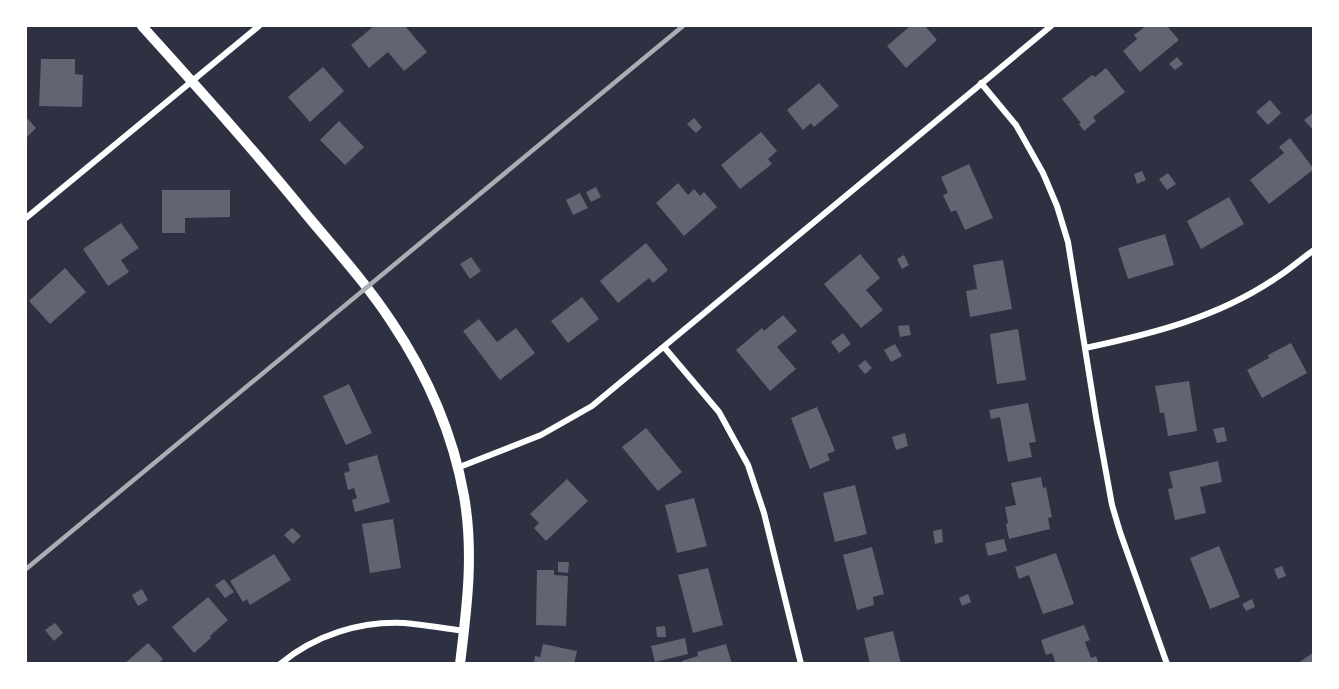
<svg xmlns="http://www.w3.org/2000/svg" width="1339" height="689" viewBox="0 0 1339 689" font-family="'Archivo Narrow',sans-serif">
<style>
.building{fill:#626471}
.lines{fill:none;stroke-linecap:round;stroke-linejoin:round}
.minor{stroke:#fff;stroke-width:6}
.tertiary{stroke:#fff;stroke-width:10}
.rail{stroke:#abadb3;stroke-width:4.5}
</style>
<rect width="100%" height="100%" fill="#2d3142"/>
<!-- building -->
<path class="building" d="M374,26H405L427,52L404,71L388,52L369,68L351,45Z
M910,26H925L937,40L906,68L887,46Z
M1146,26H1167L1179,40L1140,72L1123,51L1137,39L1134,35Z
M1177,57L1183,64L1175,70L1169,64Z
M41,59H75V74L83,75L82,107L39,106Z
M323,67L344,91L310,122L288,97Z
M1106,68L1125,92L1093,117L1096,121L1084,131L1079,124L1081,123L1062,99L1092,75L1095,77Z
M819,83L839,106L814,127L811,123L803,130L787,110Z
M1270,100L1281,113L1268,125L1256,112Z
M1314,112V131L1304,120Z
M26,117L36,128L26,138Z
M694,118L702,127L696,133L687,124Z
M339,121L364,147L345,165L320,140Z
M761,132L777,151L768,159L772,164L740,189L721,165Z
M1290,138L1314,169L1269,204L1250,180L1284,153L1279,147Z
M969,164L993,218L965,230L956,210L951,212L943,195L948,193L941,177Z
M1142,171L1146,180L1137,184L1134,174Z
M1168,173L1176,184L1167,190L1159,179Z
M678,183L688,195L694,189L700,196L704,192L717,207L684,236L656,203Z
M596,187L601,197L591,202L586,192Z
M162,190H230V217L185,218V233H162Z
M580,193L588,208L573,215L566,200Z
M1229,197L1244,224L1201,249L1187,221Z
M121,223L139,248L121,260L129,272L108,286L83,249Z
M1165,234L1174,265L1128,279L1118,248Z
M646,243L668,270L653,283L649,278L618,303L600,281Z
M860,254L880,278L866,290L883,310L861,328L824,284Z
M904,255L909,265L902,269L897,259Z
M471,257L481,271L470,279L460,264Z
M1003,260L1012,309L970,317L966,291L977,289L973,265Z
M65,268L86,292L50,324L29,301Z
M582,297L599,319L568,343L551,321Z
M783,315L797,331L777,347L796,369L770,391L736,350L762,328L764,331Z
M479,319L497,342L516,328L535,353L500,380L463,331Z
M909,325L911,335L900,337L898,326Z
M1018,329L1026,380L997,384L990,334Z
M843,333L851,344L839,353L831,342Z
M1291,343L1307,373L1262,398L1247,370L1269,358L1268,355Z
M895,344L902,356L891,362L884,350Z
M865,360L872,368L865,374L858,366Z
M1189,381L1197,431L1168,436L1164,413H1160L1155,386Z
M349,384L372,433L346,445L323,396Z
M1028,403L1036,442L1029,443L1032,457L1008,462L1000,417L991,419L989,410Z
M817,407L835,451L827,454L830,460L810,469L791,418Z
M1224,427L1227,441L1217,443L1213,429Z
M646,428L682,472L658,491L622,447Z
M905,433L908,446L896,450L892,437Z
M377,455L390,502L355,512L352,500L357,498L354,488L348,490L344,473L350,471L348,463Z
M1218,461L1222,482L1200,487L1206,513L1175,520L1168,489L1173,488L1169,472Z
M1041,477L1043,488L1046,487L1052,517L1048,518L1050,529L1009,539L1006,524L1008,523L1005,507L1016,505L1011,483Z
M567,479L588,501L546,541L534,528L539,523L530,514Z
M855,485L867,534L835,542L823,493Z
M694,498L707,546L677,553L665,505Z
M393,519L401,568L370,573L362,524Z
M292,528L301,536L293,544L284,535Z
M942,529L943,542L935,544L933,531Z
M1004,539L1007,551L988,556L985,543Z
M1219,546L1240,597L1210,609L1190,558Z
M872,547L884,594L873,597L874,605L857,610L843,555Z
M1056,553L1074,604L1043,614L1029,575L1019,579L1015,567Z
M274,554L291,580L250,605L247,599L243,602L230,581Z
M558,562H569L568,573L558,572Z
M1282,566L1286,576L1278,579L1274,569Z
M708,568L723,625L693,633L678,575Z
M537,570H554V575L568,576L566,626L536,625Z
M224,579L234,592L225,598L215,585Z
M142,589L148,600L138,606L132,595Z
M968,594L971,602L962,606L959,598Z
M208,597L228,620L210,636L211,638L194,653L172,627Z
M1252,599L1255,607L1246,611L1242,604Z
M55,623L63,633L54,641L45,630Z
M1084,625L1090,640L1085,642L1091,658L1096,656L1099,664H1056L1052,653L1046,655L1041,640Z
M665,626L666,637H657L656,627Z
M893,631L901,664H870L864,638Z
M685,638L688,654L655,662L651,646Z
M148,643L163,659L158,664H124Z
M543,644L577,651L574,664H534L535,656L540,657Z
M726,644L732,664H683L682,661L698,656L697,652Z
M1314,652V664H1297Z"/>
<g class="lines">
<!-- minor -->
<path class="minor" d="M981,83L1016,125L1043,173L1057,206L1068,242L1096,417L1112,505L1120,532L1167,664
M26,218L259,26
M664,347L719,412L748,465L764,513L801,664
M1085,348C1152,334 1219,317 1276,278C1289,270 1301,259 1314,250
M457,468L541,435L592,406L1051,26
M280,664C315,635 360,621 404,623C424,625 444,628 464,631"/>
<!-- tertiary -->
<path class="tertiary" d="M142,26C198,88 254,150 306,214C335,249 366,283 391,321C426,373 453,434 464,496C474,553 467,607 460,664"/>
<!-- rail -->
<path class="rail" d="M26,569L683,26"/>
</g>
<!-- border -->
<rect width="1339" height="689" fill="none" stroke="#ffffff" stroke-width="54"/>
</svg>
